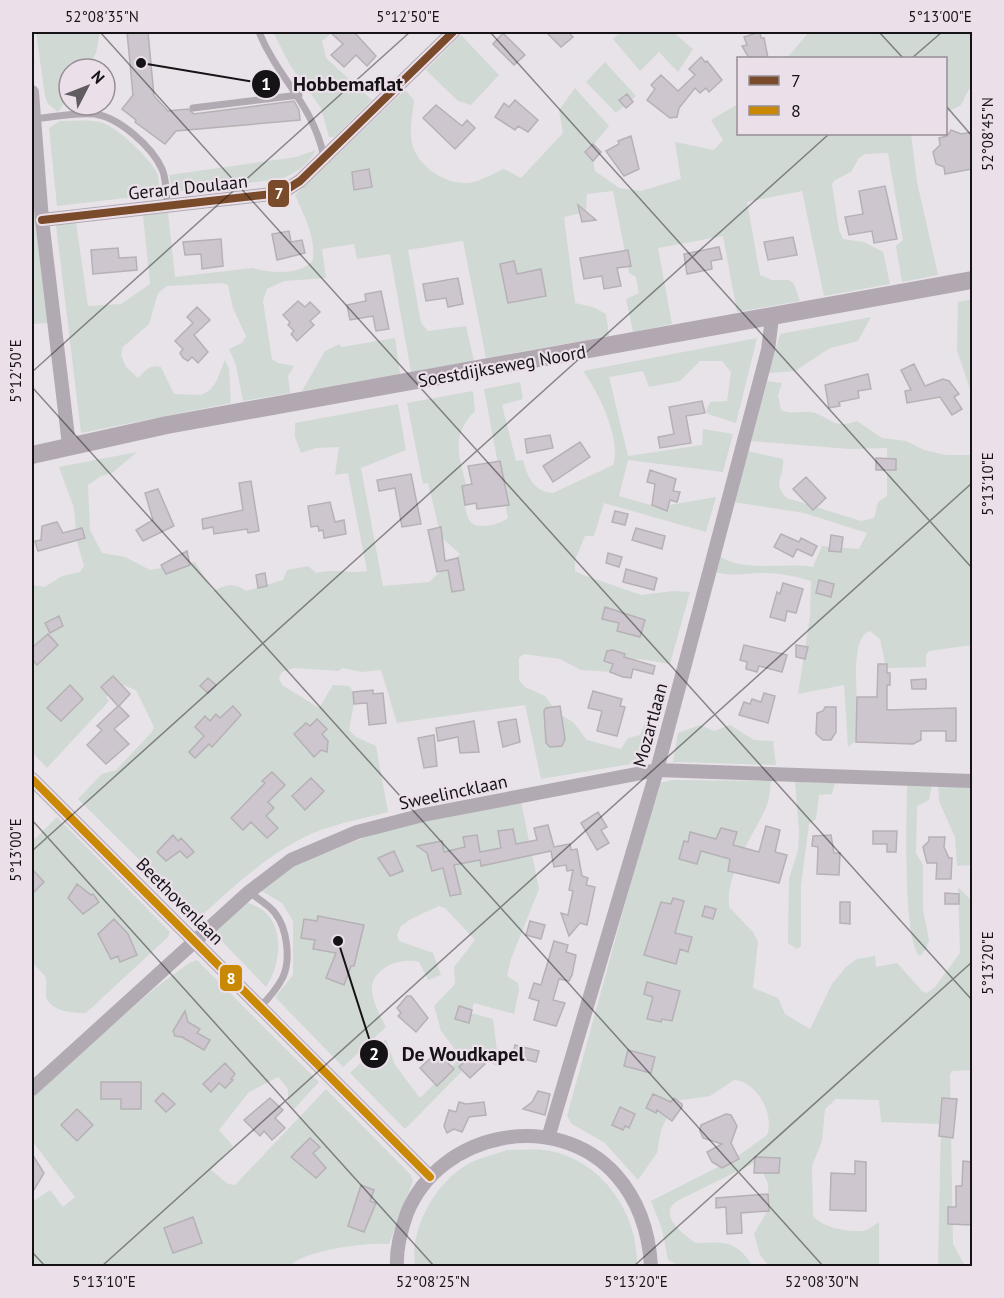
<svg xmlns="http://www.w3.org/2000/svg" width="1004" height="1298" viewBox="0 0 1004 1298" font-family="'PT Sans',sans-serif">
<style>
.green{fill:#d0d9d3}
.building{fill:#cec6ce;stroke:#b5b1b5;stroke-width:1.5}
.lines{fill:none;stroke-linecap:round;stroke-linejoin:round}
.service{stroke:#b2aab2;stroke-width:7}
.minor{stroke:#b2aab2;stroke-width:14}
.secondary{stroke:#b2a8b2;stroke-width:18}
.bus-1-casing{stroke:#ebe0ea;stroke-width:12}
.bus-2-casing{stroke:#ebe0ea;stroke-width:12}
.bus-1{stroke:#7a4b2a;stroke-width:8}
.bus-2{stroke:#ca8904;stroke-width:8}
.ticks{fill:none;stroke:#161316;stroke-width:1.5;stroke-opacity:0.45}
.labels{text-anchor:middle;dominant-baseline:central;stroke-width:4.5;stroke-linejoin:round;paint-order:stroke}
.street-label{font-size:18px;fill:#161316;stroke:#ebe0ea}
.leader{fill:none;stroke:#161316;stroke-width:2}
.callout-dot{fill:#161316;stroke:#ebe0ea;stroke-width:2}
.mark-label{font-size:18px;text-anchor:middle;font-weight:bold;fill:#fff}
.callout-label{font-size:20px;text-anchor:middle;font-weight:bold;fill:#161316;stroke:#ebe0ea;stroke-width:4.5;stroke-linejoin:round;paint-order:stroke}
.line-badge{stroke:#ebe0ea;stroke-width:2}
.badge-label{font-size:16px;text-anchor:middle;font-weight:bold;fill:#fff}
.neatline{fill:none;stroke:#161316;stroke-width:2}
.ticks-label{font-size:15px;text-anchor:middle;fill:#161316}
</style>
<rect width="100%" height="100%" fill="#e8e3e8"/>
<!-- green -->
<path class="green" d="M36,32H100L96,53L87,69H69V97L58,112L48,104L45,96Z
M273,32H333L322,41L326,58L372,100L334,137H329L321,108L290,65Z
M620,32H673L693,49L678,72L659,52L640,71L613,39Z
M809,32H972V89H969L961,105L946,113V58H787Z
M461,35L499,75L471,105L458,101L426,70Z
M605,62L636,96L616,113L586,82Z
M575,88L609,126L591,148L595,171L619,188L641,191L681,179L675,142L714,150L723,140L711,120L738,104V134H911L917,182L938,275L902,282L896,246L903,240L888,153L865,154L859,158L851,172L835,180L832,184L839,230L843,239L864,242L883,252L890,284L824,296L802,191L747,202L760,275L772,280H789L794,284L800,301L737,312L723,236L658,248L672,324L633,332L626,299L639,293L636,277L629,273L613,191L587,194L586,212L564,217L575,303L593,307L606,314L609,336L486,358L463,241L408,250L421,323L428,331L466,326L474,361L411,372L390,254L357,259L354,244L322,249L326,278L284,281L267,289L263,301L272,359L278,363L294,366L288,376L290,393L243,401L236,365L229,349L242,343L246,336L233,308L228,285L223,283L167,286L158,293L149,324L123,347L121,355L126,367L138,378C145,371 150,364 161,367L174,394L201,395L210,390L216,382L225,360L229,369L231,403L81,433L56,225L76,223L88,306L121,304L150,284L143,215L168,213L175,277L252,268C268,273 302,276 313,260C316,237 304,216 295,195L405,90L414,100C413,113 409,130 412,143C417,167 449,188 474,182C484,179 495,173 504,169L521,178L563,133L559,110Z
M60,121C74,121 90,119 103,123C118,128 153,161 158,175C159,181 159,188 160,194L57,206L49,128Z
M316,150C309,164 295,174 280,179L173,192L169,175L296,157Z
M32,159L49,323L32,324Z
M972,299V395L957,351L958,302Z
M871,317L858,341L830,348L795,371L769,373L780,334Z
M395,338L400,374L302,391L325,351L339,344L342,347Z
M757,338L736,423L708,414L706,411L710,402L727,401L731,372L722,361H700L680,381L649,387L643,371L609,377L628,456L702,445L703,429L733,434L723,472L628,460L619,496L658,507L716,497L706,532L604,503L594,536H585L575,560V571L583,575L641,595L673,591L690,592L670,664L640,659H614L612,672L581,670L560,659L524,654L519,658V680L525,687L545,696L557,713L573,722L587,740L621,749L628,738L640,735L645,724H654L643,762L541,779L525,705L397,723L381,670L362,672L343,668L338,671L294,668L282,672L279,678L282,685L319,708L333,685L350,686L355,698L349,730L356,737L376,746L388,812C366,818 343,822 321,830C275,847 237,884 201,916H196L78,799L102,774L116,770L152,732L154,727L136,690L120,684L106,697L109,701L47,768L32,752V585L45,587L62,576L80,572L84,566L77,542L74,508L59,467L137,452L112,473L101,476L88,485L90,530L102,553L125,557L150,570L195,562L213,591C226,585 234,582 246,591L283,580L287,570L308,566L316,573C337,568 348,574 367,571L348,473L335,475L339,447L316,448L301,453L295,437V423L398,404L406,450L361,468L383,586L429,582L460,554L441,537L428,483L423,484L407,403L473,391L475,411C448,438 461,459 468,493L464,496C465,504 465,514 470,521C476,531 501,524 508,518L484,389L520,382L523,399L502,405L516,461L523,460C527,476 534,492 553,493L613,465C622,440 598,391 583,371Z
M767,381L782,383L778,395L781,410C793,416 803,409 815,413C833,420 835,429 857,421L882,438L906,441L924,450L946,455H972V645L929,651L926,655V667L886,668L880,639L870,631C846,637 861,718 858,739L848,747L844,685L798,694L810,616L811,581C795,576 780,573 763,573C744,573 736,577 715,572L719,556C744,573 784,562 813,567L822,546L859,549L867,533L804,513L734,502L748,451L783,459C785,476 771,483 787,498L861,521L874,518L878,502L887,496V448L850,449L751,441Z
M700,725L714,731L730,725L754,740L773,741L776,765L673,762L678,733Z
M673,780L771,781C770,789 770,798 767,805C753,838 726,869 729,907L753,932L758,942L753,988L778,998L785,1014L810,1029L832,984L846,967L857,959L875,956L876,967L897,963L922,991L927,993L935,987L960,953L958,887L972,901V1070L952,1071L950,1075L953,1244L965,1266H938L941,1124L881,1122L879,1100L836,1099L825,1109L822,1141L812,1166L813,1216C823,1228 848,1232 863,1231C869,1230 874,1225 879,1222V1266H769L760,1255L754,1234L769,1208L768,1184L758,1161L677,1201C657,1215 683,1234 696,1243C726,1242 735,1240 753,1266L678,1265L668,1260L662,1229L651,1201L734,1159L767,1135C775,1115 757,1081 734,1080L710,1096L675,1101L661,1130L657,1153L638,1180L605,1143L572,1124L567,1116L658,783Z
M795,782L835,783L832,794L819,795L816,819L809,824L801,886V946L797,949L788,943V935L789,878L798,851L799,831Z
M907,784H932L929,800L917,806L916,853L923,865V909L929,940L926,949L920,956C902,942 907,811 907,784Z
M938,784L972,785V865L957,866L955,837L939,801Z
M521,802L539,889L511,959L507,976L518,983L519,990L514,1014L474,1003L471,1013L493,1019L499,1067L477,1056L405,1129L350,1073L386,1039L395,1065L420,1098L461,1057L441,1031L434,1006L455,984L454,967L475,940L445,908L439,906L411,919L401,926L397,935L399,941L433,953L441,975L428,980L419,962C403,957 375,966 372,986C370,998 381,1017 386,1027L343,1067L275,997L293,975V921L282,903L260,890L289,867L389,828Z
M57,817L170,932L168,937L86,1013C74,1013 50,1012 46,996C45,989 48,984 45,976L32,962V842Z
M246,902C253,905 262,908 267,914C285,933 279,968 266,987L213,932Z
M197,960L319,1082L294,1109L288,1103V1089L278,1077L249,1092L219,1130L233,1146L211,1170L228,1184L235,1185L326,1089L410,1174L413,1181L389,1244C368,1242 303,1250 290,1266H32V1202L50,1190L63,1207L75,1197L32,1141V1096L154,989L189,963Z
M507,1150C519,1150 532,1149 544,1150C600,1157 639,1213 637,1266H415C409,1228 437,1179 472,1162C483,1157 496,1154 507,1150Z"/>
<!-- building -->
<path class="building" d="M127,32H148L154,96L168,111L188,109L194,114L294,101L299,110L300,120L176,131L165,144L135,122L136,120L122,109L133,95Z
M330,32H354L376,56L367,66L356,55L344,67L331,55L343,44Z
M546,32H568L573,37L561,47Z
M760,32L761,38H764L768,58H749L742,46L747,45L744,37Z
M503,33L525,55L514,65L493,44Z
M701,57L705,62L707,61L722,80L709,92L706,88L700,93L695,88L679,108L677,117L670,118L647,100L655,89L651,85L661,75L678,91L695,75L689,69Z
M627,94L633,102L626,108L619,100Z
M515,100L538,120L528,132L518,126L515,130L495,117L504,103L509,107Z
M436,105L462,126L467,120L475,128L455,149L423,118Z
M951,130L961,134L972,132V169L945,174L944,167L936,164L933,152L940,145L939,138L947,136Z
M631,136L639,169L624,176L606,151L619,144L618,141Z
M593,144L601,152L593,161L585,152Z
M369,169L372,187L354,190L352,172Z
M885,186L897,239L874,243L872,231L849,235L845,217L863,214L859,191Z
M578,205L596,220L582,222Z
M289,231L291,242L302,240L305,253L277,260L272,234Z
M793,237L797,255L768,260L764,242Z
M221,239L223,266L202,269L201,254L185,255L183,242Z
M719,247L722,259L711,261L712,269L687,274L684,254Z
M118,248L119,258L136,257L137,270L93,274L91,250Z
M628,250L631,266L617,268L621,286L604,289L602,276L584,279L580,258Z
M514,261L517,274L541,269L546,296L508,303L500,264Z
M458,278L463,304L448,307L446,298L426,301L423,284Z
M381,291L389,329L376,331L373,316L350,320L347,305L366,301L365,294Z
M298,301L305,307L310,302L320,312L310,321L314,325L297,341L291,334L294,331L288,325L290,322L283,315Z
M197,307L210,320L194,335L208,352L198,363L192,357L188,361L183,358L180,353L183,349L175,341L193,323L187,317Z
M914,364L925,386L943,379L949,381L959,394L954,397L962,409L952,415L940,397L907,403L905,391L911,390L901,370Z
M868,374L871,389L858,391L859,398L839,402L840,406L829,408L825,385Z
M702,401L705,413L686,416L691,443L660,448L658,437L674,434L669,407Z
M550,435L553,448L527,453L525,439Z
M580,442L590,457L553,482L543,466Z
M876,458L896,459V470H876Z
M500,461L509,505L477,509L476,503L465,505L462,486L472,484L468,466Z
M650,470L676,479L673,491L680,492L677,502L670,500L667,511L652,505L655,484L647,482Z
M411,474L421,524L402,527L395,488L379,491L377,480Z
M806,477L826,498L813,510L793,489Z
M251,481L259,531L248,533L247,529L214,534L213,527L203,529L202,519L243,510L239,483Z
M158,489L174,526L143,541L136,530L153,520L145,493Z
M330,502L335,522L344,520L346,534L324,538L323,530L319,531L318,526L311,527L308,506Z
M615,511L628,514L625,525L612,522Z
M57,522L63,533L82,528L85,538L38,551L35,541L41,540L42,526Z
M441,527L445,561L458,558L464,590L452,592L448,570L437,572L428,530Z
M636,528L665,536L662,549L632,540Z
M781,534L799,542L801,538L817,546L812,556L797,549L793,557L774,547Z
M831,535L843,537L841,552L829,551Z
M187,551L190,565L166,574L161,565Z
M608,553L622,557L619,567L606,563Z
M626,569L657,578L654,590L623,582Z
M265,573L267,586L258,588L256,575Z
M819,580L834,584L831,597L816,593Z
M783,583L803,589L796,613L787,611L785,621L770,617L777,592L780,594Z
M605,607L645,620L640,637L617,631L619,623L602,619Z
M59,616L63,626L50,633L45,623Z
M48,634L58,645L37,665L32,659L33,647Z
M744,645L787,655L782,672L759,666L757,672L746,669L747,662L740,660Z
M796,645L808,647L805,659L796,657Z
M613,650L625,654L624,657L655,666L653,674L633,669L631,678L623,677L610,672L613,664L604,661L607,651Z
M878,664H887V673H890V685H887V710L956,708V741H946V731H921V740L913,744L856,742L857,697H877Z
M113,676L130,694L119,706L129,716L114,729L129,744L106,764L87,745L102,730L97,726L118,706L101,687Z
M208,678L216,685L208,693L200,686Z
M926,679V689H912L911,680Z
M70,685L83,699L61,721L47,708Z
M373,690V694L383,693L386,723L369,725L367,703L354,704L353,692Z
M593,691L622,699L620,706L625,707L617,736L597,731L602,711L588,708Z
M764,693L775,696L768,723L739,715L744,702L750,704L752,699L761,702Z
M233,706L241,715L212,747L209,744L195,758L189,752L204,736L195,727L205,716L210,721L216,714L220,718Z
M560,706L565,739L562,746L550,747L546,743L544,711L546,708Z
M825,707H836V732L831,740H823L816,734L817,713L823,711Z
M317,719L327,729L322,734L328,741L327,752L321,750L314,757L294,734L306,723L310,726Z
M516,719L520,742L503,747L498,722Z
M474,721L479,752L460,753L458,737L438,741L436,728Z
M434,735L437,766L424,768L418,738Z
M272,772L285,785L268,802L274,808L266,816L278,828L267,838L251,822L243,830L231,818L265,783L262,781Z
M311,778L324,791L305,810L292,796Z
M598,812L607,827L601,830L609,843L597,850L581,823Z
M548,825L554,847L570,844L571,850L577,849L582,876L588,878L586,885L595,887L587,925L580,923L569,936L561,913L568,915L573,891L569,890L573,870L567,871L566,865L554,867L551,851L481,866L480,860L454,865L461,894L450,896L443,868L432,871L427,853L417,846L442,841L444,852L465,847L463,837L477,835L480,852L501,848L498,831L513,829L516,844L537,840L534,828Z
M766,826L780,830L775,852L787,855L779,883L728,871L730,859L701,851L697,864L679,859L684,841L688,842L690,832L716,839L721,828L737,832L733,845L759,852Z
M873,831H897L896,852H887V844H873Z
M173,835L178,841L181,838L194,852L187,858L180,851L166,861L157,852Z
M831,835L834,853H840L839,875L817,874L818,847L812,846L813,836Z
M929,837H945L944,847L949,858H952L951,879H936L937,863H927L923,847L929,841Z
M394,851L403,871L390,876L378,858Z
M32,869L44,882L32,894Z
M77,884L91,895L93,894L99,902L83,914L68,898Z
M945,893L959,894V904H945Z
M673,898L684,901L675,933L692,937L688,952L680,949L676,964L644,955L661,902L671,904Z
M840,902H850V924L840,923Z
M705,906L716,909L713,919L702,916Z
M318,916L364,925L354,966H351L344,985L326,978L336,953L313,949L315,940L301,938L304,919L317,921Z
M114,919L128,934L137,955L120,962L118,956L111,959L98,934Z
M530,921L545,925L541,939L526,935Z
M554,941L568,945L566,952L576,955L572,975L569,981L559,979L553,1000L565,1003L556,1026L534,1020L539,1001L529,998L534,983L541,985Z
M647,982L680,991L672,1021L662,1019L661,1022L647,1019L653,997L644,994Z
M407,996H411L428,1018L416,1032L398,1016L401,1013L397,1008Z
M459,1006L472,1010L469,1023L455,1019Z
M185,1011L188,1022L200,1029L197,1033L210,1040L204,1050L182,1037L175,1036L173,1031Z
M515,1045L539,1051L536,1062L512,1056Z
M628,1050L655,1057L651,1073L624,1066Z
M437,1052L454,1069L437,1086L420,1068Z
M474,1052L485,1064L470,1078L459,1067Z
M225,1063L235,1074L231,1079L233,1080L225,1088L219,1083L211,1092L203,1084Z
M101,1082H141V1109H121V1099H101Z
M538,1091L550,1094L545,1115L523,1109L532,1102Z
M163,1093L175,1104L166,1112L155,1101Z
M653,1094L671,1102L674,1098L682,1104V1107L672,1121L657,1110L656,1113L646,1108Z
M270,1098L283,1110L275,1118L285,1128L272,1140L264,1131L260,1136L244,1120Z
M942,1098L957,1099L953,1138L939,1136Z
M459,1102L466,1104L484,1102L486,1115L469,1117L462,1132L454,1129L447,1133L444,1126L449,1110L456,1112Z
M620,1107L635,1114L629,1128L625,1126L623,1130L612,1125Z
M77,1109L93,1125L77,1141L61,1125Z
M726,1114L731,1115L737,1126L731,1143L739,1159L722,1168L712,1162L707,1152L722,1144L703,1138L700,1131L701,1125Z
M310,1138L320,1147L313,1153L326,1168L316,1178L291,1157Z
M32,1154L44,1173L32,1193Z
M755,1157L780,1158L779,1173H754Z
M855,1161L866,1162V1211L830,1210L831,1173L855,1174Z
M963,1161L972,1162V1225L948,1224V1207H956V1186H962Z
M361,1185L374,1190L370,1201L376,1203L364,1232L348,1226Z
M768,1194L769,1211L741,1213L742,1233L727,1234L726,1207L716,1208V1198Z
M193,1217L202,1243L173,1253L164,1228Z"/>
<g class="lines">
<!-- service -->
<path class="service" d="M259,32C278,79 312,102 324,157
M193,108L299,95
M35,119C54,117 76,112 95,114C120,118 152,147 162,169C167,180 166,195 167,206
M249,892C258,899 269,905 275,913C287,928 291,959 283,977C277,989 269,998 260,1007"/>
<!-- minor -->
<path class="minor" d="M32,92L42,220L69,445
M42,220L281,193L300,181L453,32
M32,779L430,1177
M32,1089L249,892L291,860L357,832L423,815L657,770L972,781
M548,1138L657,770L768,350L772,318
M397,1266C396,1248 401,1230 407,1213C440,1132 556,1108 616,1175C639,1201 649,1232 651,1266"/>
<!-- secondary -->
<path class="secondary" d="M32,455L167,425L972,280"/>
<defs>
<path id="bus-1" d="M42,220L281,193L300,181L453,32"/>
<path id="bus-2" d="M32,779L430,1177"/>
</defs>
<!-- bus-1 casing -->
<use href="#bus-1" class="bus-1-casing"/>
<!-- bus-2 casing -->
<use href="#bus-2" class="bus-2-casing"/>
<!-- bus-1 -->
<use href="#bus-1" class="bus-1"/>
<!-- bus-2 -->
<use href="#bus-2" class="bus-2"/>
</g>
<!-- ticks -->
<path class="ticks" d="M100,32L972,1000M490,32L972,568M879,32L903,58M912,58L942,32M946,106L972,136M32,372L410,32M32,387L823,1266M32,820L434,1266M32,851L829,134M32,1252L45,1266M102,1266L972,483M634,1266L972,962"/>
<g class="labels">
<!-- street labels -->
<g class="street-label">
<text transform="translate(188 187) rotate(-6)">Gerard Doulaan</text>
<text transform="translate(502 366) rotate(-10)">Soestdijkseweg Noord</text>
<text transform="translate(650 725) rotate(-75)">Mozartlaan</text>
<text transform="translate(453 792) rotate(-12)">Sweelincklaan</text>
<text transform="translate(180 901) rotate(45)">Beethovenlaan</text>
</g>
</g>
<!-- callouts -->
<path class="leader" d="M141 63L266 84M338 941L374 1054"/>
<g class="callout-dot">
<circle cx="141" cy="63" r="6"/>
<circle cx="338" cy="941" r="6"/>
<circle cx="266" cy="84" r="15"/>
<circle cx="374" cy="1054" r="15"/>
</g>
<g class="mark-label">
<text x="266" y="90">1</text>
<text x="374" y="1060">2</text>
</g>
<g class="callout-label">
<text x="348" y="91">Hobbemaflat</text>
<text x="463" y="1061">De Woudkapel</text>
</g>
<g class="line-badge">
<rect x="267" y="179" width="23" height="29" rx="6" fill="#7a4b2a"/>
<rect x="219" y="964" width="24" height="28" rx="6" fill="#ca8904"/>
</g>
<g class="badge-label">
<text x="279" y="199">7</text>
<text x="231" y="984">8</text>
</g>
<!-- border -->
<rect width="1004" height="1298" fill="none" stroke="#ebe0ea" stroke-width="66"/>
<!-- legend -->
<rect x="737" y="57" width="210" height="78" fill="#ebe0ea" stroke="#968e95" stroke-width="1.5"/>
<rect x="749" y="76" width="30" height="9" fill="#7a4b2a" stroke="#968e95" stroke-width="1.5"/>
<text x="791" y="87" font-size="18" fill="#161316">7</text>
<rect x="749" y="106" width="30" height="9" fill="#ca8904" stroke="#968e95" stroke-width="1.5"/>
<text x="791" y="117" font-size="18" fill="#161316">8</text>
<!-- north arrow -->
<g transform="translate(87 87) rotate(48)"><circle r="28" fill="#ebe0ea" stroke="#968e95" stroke-width="1.5"/>
<path d="M0-4.5L10 22L0 15L-10 22Z" fill="#605c60"/>
<text y="-9" font-size="16" font-weight="bold" text-anchor="middle" fill="#161316">N</text>
</g>
<rect x="33" y="33" width="938" height="1232" class="neatline"/>
<g class="ticks-label">
<text x="102" y="22">52°08'35"N</text>
<text x="408" y="22">5°12'50"E</text>
<text x="940" y="22">5°13'00"E</text>
<text transform="translate(988 134) rotate(-90)" y="5">52°08'45"N</text>
<text transform="translate(16 371) rotate(-90)" y="5">5°12'50"E</text>
<text transform="translate(988 484) rotate(-90)" y="5">5°13'10"E</text>
<text transform="translate(16 850) rotate(-90)" y="5">5°13'00"E</text>
<text transform="translate(988 963) rotate(-90)" y="5">5°13'20"E</text>
<text x="104" y="1287">5°13'10"E</text>
<text x="433" y="1287">52°08'25"N</text>
<text x="636" y="1287">5°13'20"E</text>
<text x="822" y="1287">52°08'30"N</text>
</g>
</svg>
